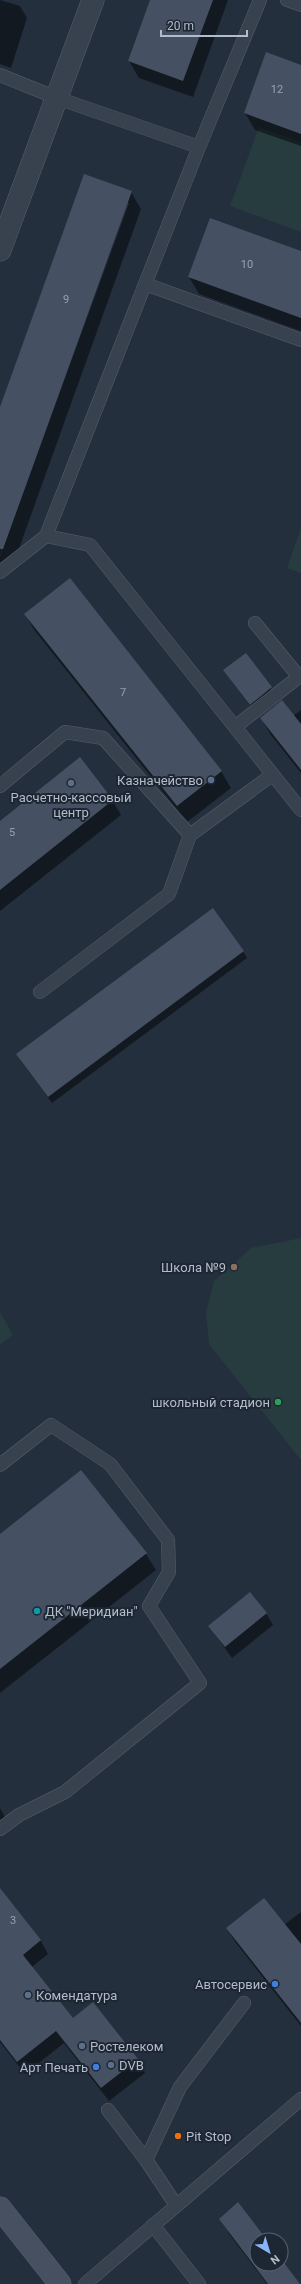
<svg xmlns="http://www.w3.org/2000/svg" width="301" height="2284" viewBox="0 0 301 2284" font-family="Roboto,sans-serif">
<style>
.green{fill:#263c3f}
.shadow{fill:#0007}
.building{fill:#455162}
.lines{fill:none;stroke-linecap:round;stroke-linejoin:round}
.service-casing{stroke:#565f6c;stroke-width:14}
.minor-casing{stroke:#565f6c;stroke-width:23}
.secondary-casing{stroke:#565f6c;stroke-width:23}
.service{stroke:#38414e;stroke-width:13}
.minor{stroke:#38414e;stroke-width:22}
.secondary{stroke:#465061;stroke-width:22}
.service-dot{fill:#5c6f8a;stroke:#1d2633;stroke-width:1.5}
.education-dot{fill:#8d6e63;stroke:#1d2633;stroke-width:1.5}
.leisure-dot{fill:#2e9e5b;stroke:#1d2633;stroke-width:1.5}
.culture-dot{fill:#0f9aa8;stroke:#1d2633;stroke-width:1.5}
.shop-dot{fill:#3f7fe0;stroke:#1d2633;stroke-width:1.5}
.food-dot{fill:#e8710a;stroke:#1d2633;stroke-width:1.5}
.labels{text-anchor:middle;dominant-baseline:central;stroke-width:4;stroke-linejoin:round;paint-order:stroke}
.number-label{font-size:11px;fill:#98a1af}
.poi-label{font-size:13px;fill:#b4bcc9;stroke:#1d2633;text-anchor:end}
</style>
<rect width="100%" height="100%" fill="#242f3e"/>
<!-- green -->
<path class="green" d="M259,127L301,142V232L230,206Z
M301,528V573L287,568Z
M301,1238V1460L209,1344L206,1313L214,1281L251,1248Z
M0,1312L13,1335L0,1345Z"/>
<!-- shadow -->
<path class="shadow" d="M0,0L20,6L27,18L11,68L0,64Z
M151,0H228L193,97L139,78L129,61Z
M301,66V146L255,130L245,113Z
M131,192L141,209L12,568L0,564V556L129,203H127L0,555V410Z
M301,252V331L199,294L189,277Z
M25,614L221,771L231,788L187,822L35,631Z
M246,655L279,700L258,716L224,671Z
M301,710V773L271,735L261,718L293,716Z
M112,800L121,815L0,911V822Z
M243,951L247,958L52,1103L21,1061Z
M81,1472L146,1554L156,1570L0,1693V1536Z
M266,1613L273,1625L232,1658L209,1626Z
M0,1808L7,1821L0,1826Z
M0,1889L41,1941L48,1954L32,1967L73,2019L137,2060L145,2073L109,2101L64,2043L25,2074L0,2042Z
M301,1912V2026L236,1943L227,1929L284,1925Z
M220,2219L265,2240H257V2264H281V2260L299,2284H267L230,2235Z"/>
<!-- building -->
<path class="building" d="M150,0H213L183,81L128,61Z
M266,52L301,65V134L244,113Z
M84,174L132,191L3,549H0V407Z
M210,218L301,251V318L188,277Z
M70,578L222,771L177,806L24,614Z
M246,653L272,687L250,705L223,670Z
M282,700L301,724V770L260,718Z
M80,757L113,800L0,890V821Z
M213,908L244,951L48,1097L16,1054Z
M81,1470L147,1553L0,1669V1534Z
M250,1592L267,1613L225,1647L208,1626Z
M0,1888L41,1940L23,1955L73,2018L93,2002L138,2059L101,2088L56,2031L17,2062L0,2040Z
M264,1898L301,1944V2023L226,1928Z
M238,2202L267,2240H257V2264H281V2259L300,2284H268L219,2219Z"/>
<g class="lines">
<defs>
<path id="service" d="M287,0L301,5
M0,75L57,98L199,147
M145,284L301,340
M46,536L90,545L301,810
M0,572L46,536L199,147L260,0
M255,623L299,677
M235,727L301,675
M0,786L65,732L103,738L190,835
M40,992L169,894L190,835L272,775
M0,1465L51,1425L110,1464L168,1540L169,1572L149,1606L200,1683L65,1792L19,1815L0,1829
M108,2110L146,2160
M176,2205L146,2160L180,2087L244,2003
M153,2225L199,2284
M85,2284L301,2099"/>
<path id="minor" d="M0,250L93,0"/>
<path id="secondary" d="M0,2208L60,2284"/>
</defs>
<!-- service casing -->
<use href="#service" class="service-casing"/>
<!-- minor casing -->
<use href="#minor" class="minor-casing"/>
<!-- secondary casing -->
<use href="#secondary" class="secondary-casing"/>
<!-- service -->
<use href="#service" class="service"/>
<!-- minor -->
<use href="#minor" class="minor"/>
<!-- secondary -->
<use href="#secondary" class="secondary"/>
</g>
<!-- markers -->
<g class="service-dot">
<circle cx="211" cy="780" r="4"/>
<circle cx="71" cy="783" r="4"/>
<circle cx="28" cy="1995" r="4"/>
<circle cx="82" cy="2046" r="4"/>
<circle cx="111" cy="2065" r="4"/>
</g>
<circle class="education-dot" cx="234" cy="1267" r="4"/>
<circle class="leisure-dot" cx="278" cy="1402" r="4"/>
<circle class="culture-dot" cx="37" cy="1611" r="4"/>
<g class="shop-dot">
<circle cx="275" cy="1984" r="4"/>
<circle cx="96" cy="2067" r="4"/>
</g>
<circle class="food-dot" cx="178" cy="2136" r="4"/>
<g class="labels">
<!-- number labels -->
<g class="number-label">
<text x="277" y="89">12</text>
<text x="247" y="264">10</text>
<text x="66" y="299">9</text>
<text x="123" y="692">7</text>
<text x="12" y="832">5</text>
<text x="13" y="1920">3</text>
</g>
<!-- poi labels -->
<g class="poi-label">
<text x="203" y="780">Казначейство</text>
<text x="71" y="797" text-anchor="middle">Расчетно-кассовый<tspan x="71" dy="15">центр</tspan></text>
<text x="226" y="1267">Школа №9</text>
<text x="270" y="1402">школьный стадион</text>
<text x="45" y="1611" text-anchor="start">ДК "Меридиан"</text>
<text x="267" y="1984">Автосервис</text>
<text x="36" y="1995" text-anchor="start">Комендатура</text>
<text x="90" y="2046" text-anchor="start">Ростелеком</text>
<text x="119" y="2065" text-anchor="start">DVB</text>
<text x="88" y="2067">Арт Печать</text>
<text x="186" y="2136" text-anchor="start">Pit Stop</text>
</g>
</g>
<!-- north arrow -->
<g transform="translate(269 2252) rotate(142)"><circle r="19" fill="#1d2633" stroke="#59626f"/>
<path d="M0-3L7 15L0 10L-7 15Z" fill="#8ab4f8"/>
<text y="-6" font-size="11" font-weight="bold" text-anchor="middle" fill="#b4bcc9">N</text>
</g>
<!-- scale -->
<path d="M161 30v6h86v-6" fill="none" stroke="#b4bcc9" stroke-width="2"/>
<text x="167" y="30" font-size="12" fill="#b4bcc9" stroke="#1d2633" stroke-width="3" paint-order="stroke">20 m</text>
</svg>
